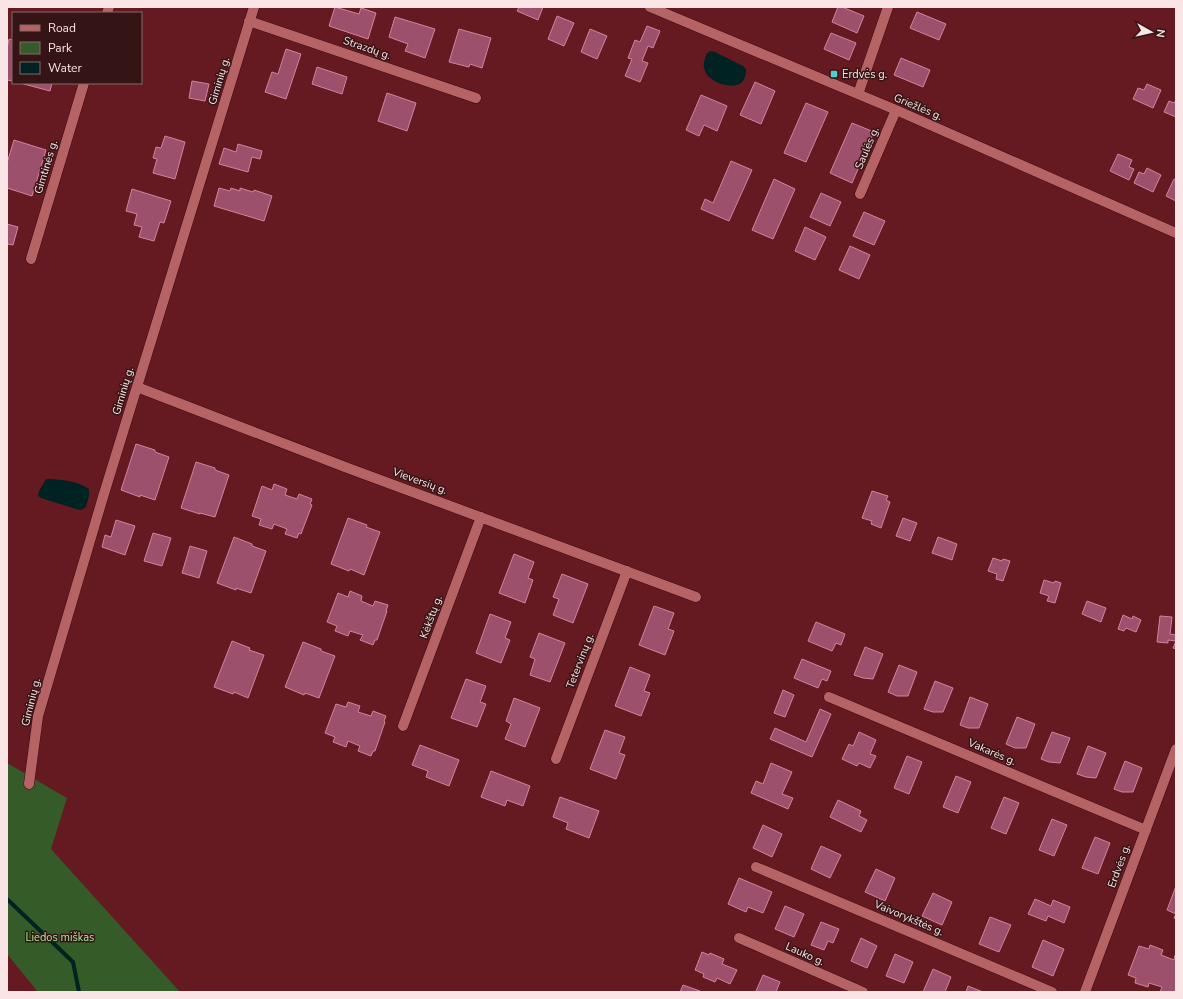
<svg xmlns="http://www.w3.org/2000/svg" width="1183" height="999" viewBox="0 0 1183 999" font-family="'Nunito Sans',sans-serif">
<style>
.green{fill:#345b28}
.water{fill:#002223}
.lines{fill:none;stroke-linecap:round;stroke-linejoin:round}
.stream{stroke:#002223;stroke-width:4}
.building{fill:#9d506c;stroke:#d5829e}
.minor-casing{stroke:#40070f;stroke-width:11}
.minor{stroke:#b66366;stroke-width:10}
.poi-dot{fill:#51ccd1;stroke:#351416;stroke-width:1.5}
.labels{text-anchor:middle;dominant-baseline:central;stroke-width:3;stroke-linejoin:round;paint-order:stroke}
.street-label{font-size:11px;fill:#f9e5e5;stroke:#351416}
.poi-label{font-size:11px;fill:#f9e5e5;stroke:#351416;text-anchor:start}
.park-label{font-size:11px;fill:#a7e894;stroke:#351416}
</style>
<rect width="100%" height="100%" fill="#651a22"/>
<!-- green -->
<path class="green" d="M7,763L67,798L51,849L180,992H38L7,954Z"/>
<!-- water -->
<path class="water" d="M711,51L715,52L743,66L746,69C746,74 745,80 741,83C731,90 709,82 705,71C702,65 705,58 707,53Z
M46,479C59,479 78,481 89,489V496L86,507L81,510L76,509L41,498L38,496L39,491Z"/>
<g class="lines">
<!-- stream -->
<path class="stream" d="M7,899L73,962L79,992"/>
</g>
<!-- building -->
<path class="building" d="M335,7L359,14L361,8L376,13L368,39L329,26Z
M519,7H543L538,20L517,11Z
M838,7H842L864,16L857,33L832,22Z
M917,12L946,24L939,40L910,28Z
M557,16L574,23L564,46L548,39Z
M395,17L435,29L425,58L405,51L408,44L389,37Z
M647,26L660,31L653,48L648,46L642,61L648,63L640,82L625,76L632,59L628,58L635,40L640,42Z
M459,29L491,38L482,68L470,64L469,67L449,62Z
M590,29L607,36L597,59L581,52Z
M831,33L856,43L849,60L824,49Z
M9,39L13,40V81L7,80V49Z
M286,49L301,54L286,99L265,92L272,72L278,74Z
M901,58L930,70L923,87L894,75Z
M317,67L347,77L342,94L312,84Z
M192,81L209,84L205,101L189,98Z
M755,82L775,91L761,124L740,115Z
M20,83H52L50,91Z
M1147,84L1161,90L1153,108L1133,99L1138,88L1144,90Z
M387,93L416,103L407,131L378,121Z
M701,95L727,106L717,131L704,125L699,136L686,130Z
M1176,100V117L1164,112L1169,101L1174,103Z
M806,103L828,112L806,162L784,153Z
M852,123L874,132L852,183L830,173Z
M165,136L185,142L175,179L153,173L157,159L153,158L156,147L161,148Z
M14,140L46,150L32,196L7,188V163Z
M238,144L262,151L260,159L252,157L248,172L219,164L224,148L236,152Z
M1118,154L1132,160L1129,167L1134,169L1129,180L1110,171Z
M731,161L752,170L729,221L701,209L705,199L713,203Z
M1147,168L1161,175L1153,192L1134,183L1139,172L1144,174Z
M774,179L795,189L773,239L752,230Z
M1174,179L1176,180V201L1166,196Z
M219,188L230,191L231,188L240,191V188L253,192L254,190L272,196L264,221L214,206Z
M132,189L171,201L164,223L160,222L154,241L139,237L142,227L134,225L137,214L126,211Z
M821,193L841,202L830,226L810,217Z
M864,212L885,221L874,245L853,236Z
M7,224L18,227L13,245L7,244Z
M805,227L826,237L815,260L795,251Z
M850,246L870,255L859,279L839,270Z
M136,444L155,450V452L169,457L155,500L140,495V497L121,490Z
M196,462L215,468V470L229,475L215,517L200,513V514L181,508Z
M274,484L287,489L285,495L297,499L299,494L312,499L310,504L312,505L301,534L299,533L297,538L285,534L287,529L274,524L272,529L259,525L261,519L252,516L262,486L272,490Z
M872,491L888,496L886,500L890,502L881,528L871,524L872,521L862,518Z
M348,518L367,525L366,527L380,532L364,575L350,569L349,571L331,564Z
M903,518L917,523L910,541L896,536Z
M116,520L135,526L125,555L102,547L105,535L111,537Z
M153,533L171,538L162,566L144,561Z
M234,537L252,544V546L266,551L251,593L236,588V590L217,583Z
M938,537L957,544L952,560L932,553Z
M190,546L207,551L199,578L182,573Z
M514,554L534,562L528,578L533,580L525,603L499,593Z
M993,558L1002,561L1003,559L1010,561L1003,581L996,579L997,574L988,571Z
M562,574L588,584L573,623L553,615L559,599L553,597Z
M1044,580L1054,583L1055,581L1061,583L1055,603L1047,601L1049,596L1040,593Z
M350,591L362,596L361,601L373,606L375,601L388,605L386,611H387L377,640H375L373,645L360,640L363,635L350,631L348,636L335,631L337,626L327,622L338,593L348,597Z
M1087,601L1106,608L1101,622L1082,614Z
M654,606L674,613L668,629L674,631L665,655L639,645Z
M490,614L511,622L505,638L510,640L501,663L476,653Z
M1123,615L1132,619L1133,616L1141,620L1136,632L1126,628L1124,631L1118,629Z
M1160,616L1172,617L1170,634L1176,635V649L1173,648L1176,641L1168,640V643L1157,642Z
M816,622L845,634L841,645L836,643L832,651L808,641Z
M539,633L565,643L550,682L530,675L535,659L530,657Z
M232,641L250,648L249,650L264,655L248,698L234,692L233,694L214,687Z
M303,642L321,649V651L335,656L319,698L305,693L304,695L285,687Z
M865,647L883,654L873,679L863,678L854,675Z
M802,659L831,671L827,681L822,679L818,688L794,678Z
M899,665L917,672L908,696H897L888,692Z
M630,667L650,675L644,691L650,693L641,716L615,706Z
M466,679L486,686L480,702L486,704L477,727L451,718Z
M935,681L953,688L943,712H933L924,709Z
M783,690L794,695L785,717L774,713Z
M970,697L988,704L979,728H968L960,725Z
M514,698L540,708L525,747L505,739L511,724L506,721Z
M348,702L360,706L358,712L371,716L373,711L386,716L384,721L385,722L375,751H373L371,756L358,751L360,746L348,741L346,747L333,742L335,737L325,733L336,704L346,707Z
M820,709L831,714L812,757L770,739L775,728L806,742Z
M1017,717L1035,724L1026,748H1015L1006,744Z
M605,730L625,737L619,753L625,755L616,779L590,769Z
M859,732L876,740L870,754L876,756L870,768L859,763L857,766L842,759L849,744L853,746Z
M1052,732L1070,738L1060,763L1049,762L1041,759Z
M420,745L459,760L449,786L426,777L428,771L412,765Z
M1088,746L1106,753L1096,778L1086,777L1077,774Z
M907,756L922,762L909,794L894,788Z
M1125,761L1142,768L1133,792H1122L1114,789Z
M771,763L792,772L782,794L793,798L788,809L751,793L756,781L763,784Z
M491,771L530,786L523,806L507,800L505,806L481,797Z
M956,776L971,782L958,813L943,807Z
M560,797L599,811L589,838L566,829L568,823L553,817Z
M1004,797L1019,803L1006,834L991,828Z
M838,800L861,811L859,816L867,820L861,832L830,817Z
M1052,819L1067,825L1054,856L1039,850Z
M763,825L782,834L772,857L753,848Z
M1095,837L1110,843L1098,874L1082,868Z
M821,846L841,855L830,878L811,869Z
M876,869L895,878L885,901L865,892Z
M739,878L772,892L763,913L748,907L746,912L728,904Z
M1176,886V919L1174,918L1176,914L1167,910Z
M933,893L952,902L942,925L922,916Z
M1035,899L1051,906L1053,900L1070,907L1064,923L1048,916L1046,921L1028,914Z
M785,906L804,914L794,937L775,929Z
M990,917L1011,925L999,952L979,944Z
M821,922L839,929L833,943L828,941L824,950L811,945Z
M861,938L877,946L867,968L851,961Z
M1043,940L1064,949L1053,976L1032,967Z
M1150,945L1163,950L1161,955L1174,960L1175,955L1176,956V992H1160L1162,987L1149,983L1148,987L1135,983L1136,978L1128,975L1139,946L1149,949Z
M702,952L709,955L710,953L724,959L722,964L737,970L730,984L717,978L715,982L703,977L704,974L695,970Z
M895,954L913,962L904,983L886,976Z
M933,969L951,977L945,992H923Z
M763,975L780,982L776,992H758L756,991Z
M683,985L700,991V992H680Z
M968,986L983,992H966Z"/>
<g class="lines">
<defs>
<path id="minor" d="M650,7L896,110L1176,233
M107,13L109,7
M249,21L476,98
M858,94L888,7
M860,194L896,110
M31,259L84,83
M137,387L345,467L696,597
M829,697L1146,830
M403,726L481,517
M556,759L627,571
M29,784L38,716L103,497L254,7
M756,867L1052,992
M739,938L863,992
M1085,992L1176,749"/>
</defs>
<!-- minor casing -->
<use href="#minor" class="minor-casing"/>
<!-- minor -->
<use href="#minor" class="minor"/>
</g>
<!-- markers -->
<rect class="poi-dot" x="830" y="70" width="8" height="8" rx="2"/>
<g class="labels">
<!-- street labels -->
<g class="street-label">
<text transform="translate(367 48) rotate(19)">Strazdų g.</text>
<text transform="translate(219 81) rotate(-73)">Giminių g.</text>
<text transform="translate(918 107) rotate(23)">Griežlės g.</text>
<text transform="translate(867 148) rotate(-67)">Saulės g.</text>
<text transform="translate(46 167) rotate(-73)">Gimtinės g.</text>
<text transform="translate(123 391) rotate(-73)">Giminių g.</text>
<text transform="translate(420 481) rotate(20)">Vieversių g.</text>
<text transform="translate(431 617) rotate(-70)">Kėkštų g.</text>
<text transform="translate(580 661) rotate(-69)">Tetervinų g.</text>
<text transform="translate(31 702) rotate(-76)">Giminių g.</text>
<text transform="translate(992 752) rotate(23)">Vakarės g.</text>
<text transform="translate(1119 866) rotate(-70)">Erdvės g.</text>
<text transform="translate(909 918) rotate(23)">Vaivorykštės g.</text>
<text transform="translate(805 954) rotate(24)">Lauko g.</text>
</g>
<!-- poi labels -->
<g class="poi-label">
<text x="842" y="74">Erdvės g.</text>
</g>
<!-- park labels -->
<g class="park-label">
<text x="60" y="937">Liedos miškas</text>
</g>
</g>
<!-- border -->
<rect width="1183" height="999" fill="none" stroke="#f9e5e5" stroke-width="16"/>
<!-- legend -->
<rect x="12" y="12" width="130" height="72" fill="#351416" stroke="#836869"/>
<rect x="20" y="25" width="20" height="6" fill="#b66366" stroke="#836869"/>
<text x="48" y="32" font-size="12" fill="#f9e5e5">Road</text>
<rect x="20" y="42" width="20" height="12" fill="#345b28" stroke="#836869"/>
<text x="48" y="52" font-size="12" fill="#f9e5e5">Park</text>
<rect x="20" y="62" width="20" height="12" fill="#002223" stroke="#836869"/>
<text x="48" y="72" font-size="12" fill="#f9e5e5">Water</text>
<!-- north arrow -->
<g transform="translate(1151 32) rotate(98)" stroke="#351416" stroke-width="3" paint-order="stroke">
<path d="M0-3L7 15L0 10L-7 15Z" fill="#f9e5e5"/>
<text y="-6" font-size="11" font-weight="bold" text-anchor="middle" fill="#f9e5e5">N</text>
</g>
</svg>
